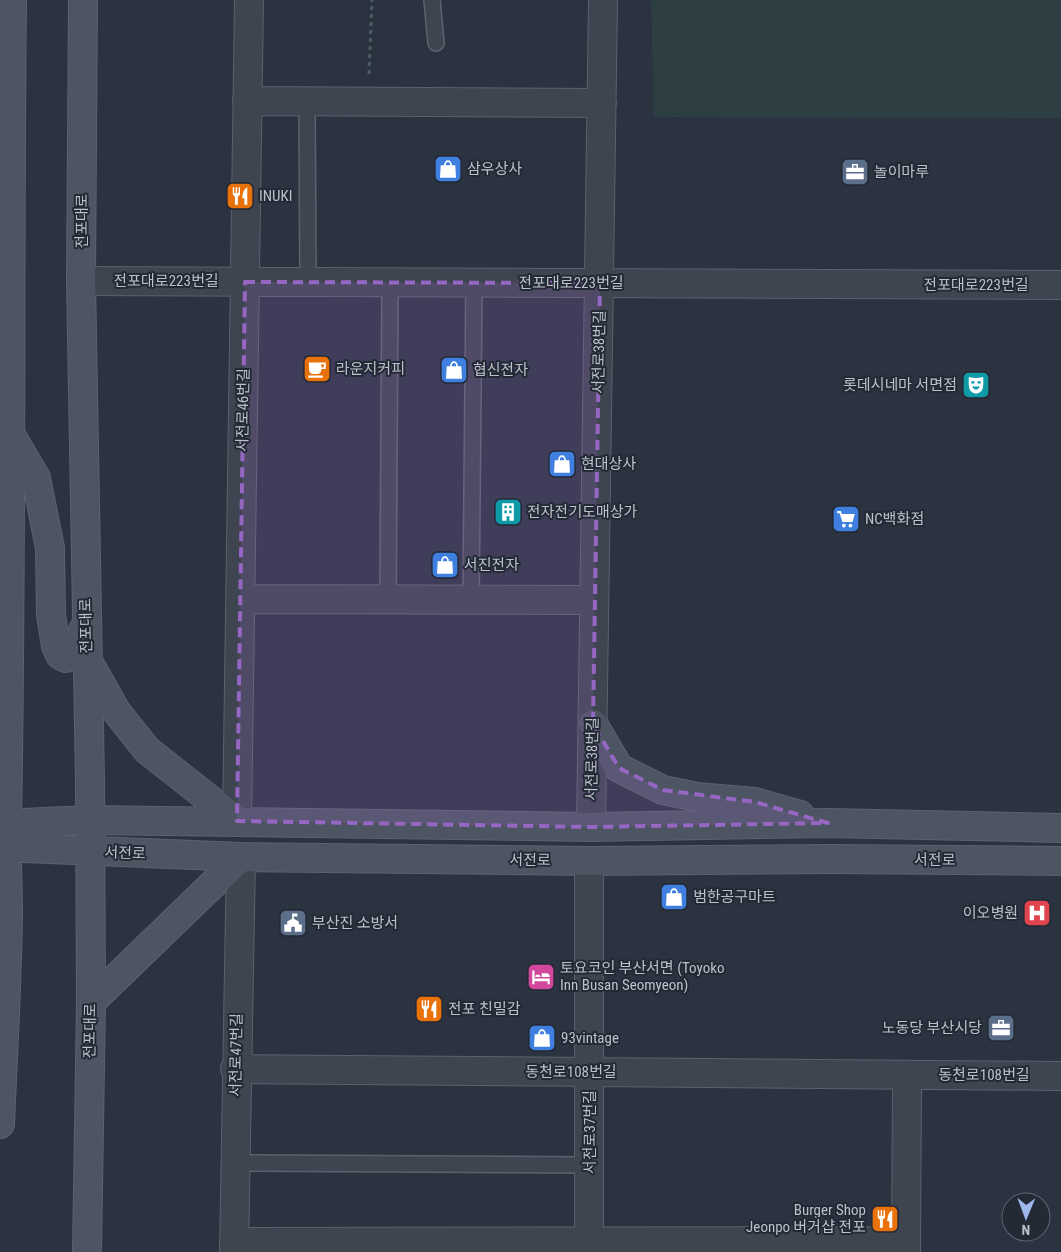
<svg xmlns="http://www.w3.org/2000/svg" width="1061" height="1252" viewBox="0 0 1061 1252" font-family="'Roboto Condensed','Noto Sans KR',sans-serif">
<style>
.green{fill:#2d3f42}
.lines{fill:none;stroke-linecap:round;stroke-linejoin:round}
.service-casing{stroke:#5c626d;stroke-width:18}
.minor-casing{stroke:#5c626d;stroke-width:30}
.secondary-casing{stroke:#5c626d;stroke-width:30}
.path{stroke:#4d5c60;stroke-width:3;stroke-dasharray:4 4;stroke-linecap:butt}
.service{stroke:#3e4450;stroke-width:15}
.minor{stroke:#3e4450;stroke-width:28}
.secondary{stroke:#4d5462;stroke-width:28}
.marked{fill:#9567c3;fill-opacity:0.2;stroke:#9567c3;stroke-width:4;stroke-dasharray:10 6;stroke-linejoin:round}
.labels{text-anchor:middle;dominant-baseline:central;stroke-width:4;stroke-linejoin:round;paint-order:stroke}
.poi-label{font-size:15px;fill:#bbc0ca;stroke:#232935;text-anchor:start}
.street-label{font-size:15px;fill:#bbc0ca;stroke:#232935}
</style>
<rect width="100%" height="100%" fill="#2b3240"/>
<!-- green -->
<path class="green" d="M651,0H1061V118L654,117Z"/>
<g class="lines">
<defs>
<path id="service" d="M432,0L436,43
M307,101L308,282
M388,599L390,282
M471,600L474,283
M234,1163L590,1165"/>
<path id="minor" d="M247,101L602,103
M81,281L1061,285
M241,599L594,600
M237,821L249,0
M591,827L603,0
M589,861V1252
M235,1069L1061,1076
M234,1242L906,1241
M234,1252L241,857
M906,1252L907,1075"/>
<path id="secondary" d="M83,0L81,281L90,780L91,1002L87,1252
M12,437L36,478L50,548L51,615L56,646L60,655L66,658L74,656L84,628
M88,661L116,711L147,750L237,821
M593,724L619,768L663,790L697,797L755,802L800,815
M0,824L89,820L591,827L828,823L1061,828
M0,847L241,857L589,861L832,859L1061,861
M91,1002L241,857
M0,1124C3,1054 7,985 8,915C8,885 6,855 7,825C12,550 9,275 12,0"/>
</defs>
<!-- service casing -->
<use href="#service" class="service-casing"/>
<!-- minor casing -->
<use href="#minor" class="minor-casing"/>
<!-- secondary casing -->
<use href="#secondary" class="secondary-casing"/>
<!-- path -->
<path class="path" d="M369,74L372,0"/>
<!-- service -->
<use href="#service" class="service"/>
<!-- minor -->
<use href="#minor" class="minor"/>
<!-- secondary -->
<use href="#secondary" class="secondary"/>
</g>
<!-- marked area -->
<path class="marked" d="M245,282L600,283L593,724L619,768L663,790L755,802L828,823L591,827L237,821Z"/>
<!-- icons -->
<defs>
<symbol id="shop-square" viewBox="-11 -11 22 22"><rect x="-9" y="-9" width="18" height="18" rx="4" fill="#3f7fe0" stroke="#232935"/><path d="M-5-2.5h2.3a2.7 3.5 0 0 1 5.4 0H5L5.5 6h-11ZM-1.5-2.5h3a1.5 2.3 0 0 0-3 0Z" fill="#fff"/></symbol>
<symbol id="office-square" viewBox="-11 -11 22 22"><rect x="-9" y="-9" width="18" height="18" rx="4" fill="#5c6f8a" stroke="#232935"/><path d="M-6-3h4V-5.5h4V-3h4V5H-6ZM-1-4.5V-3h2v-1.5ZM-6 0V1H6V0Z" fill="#fff"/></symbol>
<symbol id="restaurant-square" viewBox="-11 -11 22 22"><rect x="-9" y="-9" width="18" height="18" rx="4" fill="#e8710a" stroke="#232935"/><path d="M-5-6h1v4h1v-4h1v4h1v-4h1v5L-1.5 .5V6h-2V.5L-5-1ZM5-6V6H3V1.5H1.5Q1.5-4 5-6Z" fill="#fff"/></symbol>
<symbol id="cafe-square" viewBox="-11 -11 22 22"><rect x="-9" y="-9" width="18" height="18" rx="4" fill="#e8710a" stroke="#232935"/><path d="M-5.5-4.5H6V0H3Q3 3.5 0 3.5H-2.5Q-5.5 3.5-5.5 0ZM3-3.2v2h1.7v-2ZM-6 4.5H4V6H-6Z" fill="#fff"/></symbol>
<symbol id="theatre-square" viewBox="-11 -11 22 22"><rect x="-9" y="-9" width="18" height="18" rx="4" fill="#0f9aa8" stroke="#232935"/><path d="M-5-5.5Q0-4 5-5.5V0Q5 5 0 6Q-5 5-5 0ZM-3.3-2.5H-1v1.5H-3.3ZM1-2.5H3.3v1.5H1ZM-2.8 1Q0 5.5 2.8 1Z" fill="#fff"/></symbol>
<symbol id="building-square" viewBox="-11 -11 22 22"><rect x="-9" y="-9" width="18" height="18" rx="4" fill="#0f9aa8" stroke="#232935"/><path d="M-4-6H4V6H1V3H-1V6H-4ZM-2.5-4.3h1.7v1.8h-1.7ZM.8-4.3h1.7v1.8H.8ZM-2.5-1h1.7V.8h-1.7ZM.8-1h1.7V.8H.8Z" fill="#fff"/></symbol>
<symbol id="supermarket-square" viewBox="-11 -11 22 22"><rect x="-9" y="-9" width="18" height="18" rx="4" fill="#3f7fe0" stroke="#232935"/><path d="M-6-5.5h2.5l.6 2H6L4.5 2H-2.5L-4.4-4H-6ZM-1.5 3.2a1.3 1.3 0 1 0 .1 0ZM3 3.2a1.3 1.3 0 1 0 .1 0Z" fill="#fff"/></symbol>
<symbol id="hospital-square" viewBox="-11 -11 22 22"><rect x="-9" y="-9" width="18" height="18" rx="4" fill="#e0444e" stroke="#232935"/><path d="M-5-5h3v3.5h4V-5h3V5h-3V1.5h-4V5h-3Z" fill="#fff"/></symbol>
<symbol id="civic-square" viewBox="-11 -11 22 22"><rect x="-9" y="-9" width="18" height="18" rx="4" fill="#5c6f8a" stroke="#232935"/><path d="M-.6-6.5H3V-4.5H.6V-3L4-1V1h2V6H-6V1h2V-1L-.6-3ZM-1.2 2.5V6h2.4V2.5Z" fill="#fff"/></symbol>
<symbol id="hotel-square" viewBox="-11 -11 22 22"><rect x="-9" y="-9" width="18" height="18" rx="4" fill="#d1479c" stroke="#232935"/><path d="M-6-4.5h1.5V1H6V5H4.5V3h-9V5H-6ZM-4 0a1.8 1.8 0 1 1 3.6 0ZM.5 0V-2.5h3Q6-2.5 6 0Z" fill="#fff"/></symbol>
</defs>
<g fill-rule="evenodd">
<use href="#shop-square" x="432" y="153" width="32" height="32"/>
<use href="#office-square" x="839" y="156" width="32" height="32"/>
<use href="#restaurant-square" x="224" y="180" width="32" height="32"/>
<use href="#cafe-square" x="301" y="353" width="32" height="32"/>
<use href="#shop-square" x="438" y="354" width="32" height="32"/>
<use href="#theatre-square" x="960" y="369" width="32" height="32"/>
<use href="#shop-square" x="546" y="448" width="32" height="32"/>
<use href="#building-square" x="492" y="496" width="32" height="32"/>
<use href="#supermarket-square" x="830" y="503" width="32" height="32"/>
<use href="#shop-square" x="429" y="549" width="32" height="32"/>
<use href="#shop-square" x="658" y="881" width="32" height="32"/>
<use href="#hospital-square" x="1021" y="897" width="32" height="32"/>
<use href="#civic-square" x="277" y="907" width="32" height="32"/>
<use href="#hotel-square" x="525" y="961" width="32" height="32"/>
<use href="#restaurant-square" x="413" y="993" width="32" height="32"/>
<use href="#office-square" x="985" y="1012" width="32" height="32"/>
<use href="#shop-square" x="526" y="1022" width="32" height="32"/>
<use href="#restaurant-square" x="869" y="1203" width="32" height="32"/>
</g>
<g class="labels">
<!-- poi labels -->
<g class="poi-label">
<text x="467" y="169">삼우상사</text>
<text x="874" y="172">놀이마루</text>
<text x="259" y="196">INUKI</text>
<text x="336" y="369">라운지커피</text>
<text x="473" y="370">협신전자</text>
<text x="957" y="385" text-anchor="end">롯데시네마 서면점</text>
<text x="581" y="464">현대상사</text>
<text x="527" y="512">전자전기도매상가</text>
<text x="865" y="519">NC백화점</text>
<text x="464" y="565">서진전자</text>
<text x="693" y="897">범한공구마트</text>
<text x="1018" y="913" text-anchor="end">이오병원</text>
<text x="312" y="923">부산진 소방서</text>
<text x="560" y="968">토요코인 부산서면 (Toyoko<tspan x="560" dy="17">Inn Busan Seomyeon)</tspan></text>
<text x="448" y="1009">전포 친밀감</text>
<text x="982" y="1028" text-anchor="end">노동당 부산시당</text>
<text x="561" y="1038">93vintage</text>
<text x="866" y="1210" text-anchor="end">Burger Shop<tspan x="866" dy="17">Jeonpo 버거샵 전포</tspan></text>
</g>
<!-- street labels -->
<g class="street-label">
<text transform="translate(82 221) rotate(-90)">전포대로</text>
<text x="166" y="281">전포대로223번길</text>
<text x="571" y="283">전포대로223번길</text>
<text x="976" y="285">전포대로223번길</text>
<text transform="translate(599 352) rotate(-89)">서전로38번길</text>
<text transform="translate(243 410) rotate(-89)">서전로46번길</text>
<text transform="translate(86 626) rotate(-91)">전포대로</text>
<text transform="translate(592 759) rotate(-89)">서전로38번길</text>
<text transform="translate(125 853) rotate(2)">서전로</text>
<text transform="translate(530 860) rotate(1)">서전로</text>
<text x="935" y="860">서전로</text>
<text transform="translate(90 1031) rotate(-89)">전포대로</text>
<text transform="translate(236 1055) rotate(-89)">서전로47번길</text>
<text x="571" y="1072">동천로108번길</text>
<text x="984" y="1075">동천로108번길</text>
<text transform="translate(590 1132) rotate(-90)">서전로37번길</text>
</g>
</g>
<!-- north arrow -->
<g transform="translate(1026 1217) rotate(181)"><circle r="24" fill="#232935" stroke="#606571"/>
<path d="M0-4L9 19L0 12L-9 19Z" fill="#9eb7ec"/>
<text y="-8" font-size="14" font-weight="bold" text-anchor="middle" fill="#bbc0ca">N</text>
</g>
</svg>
